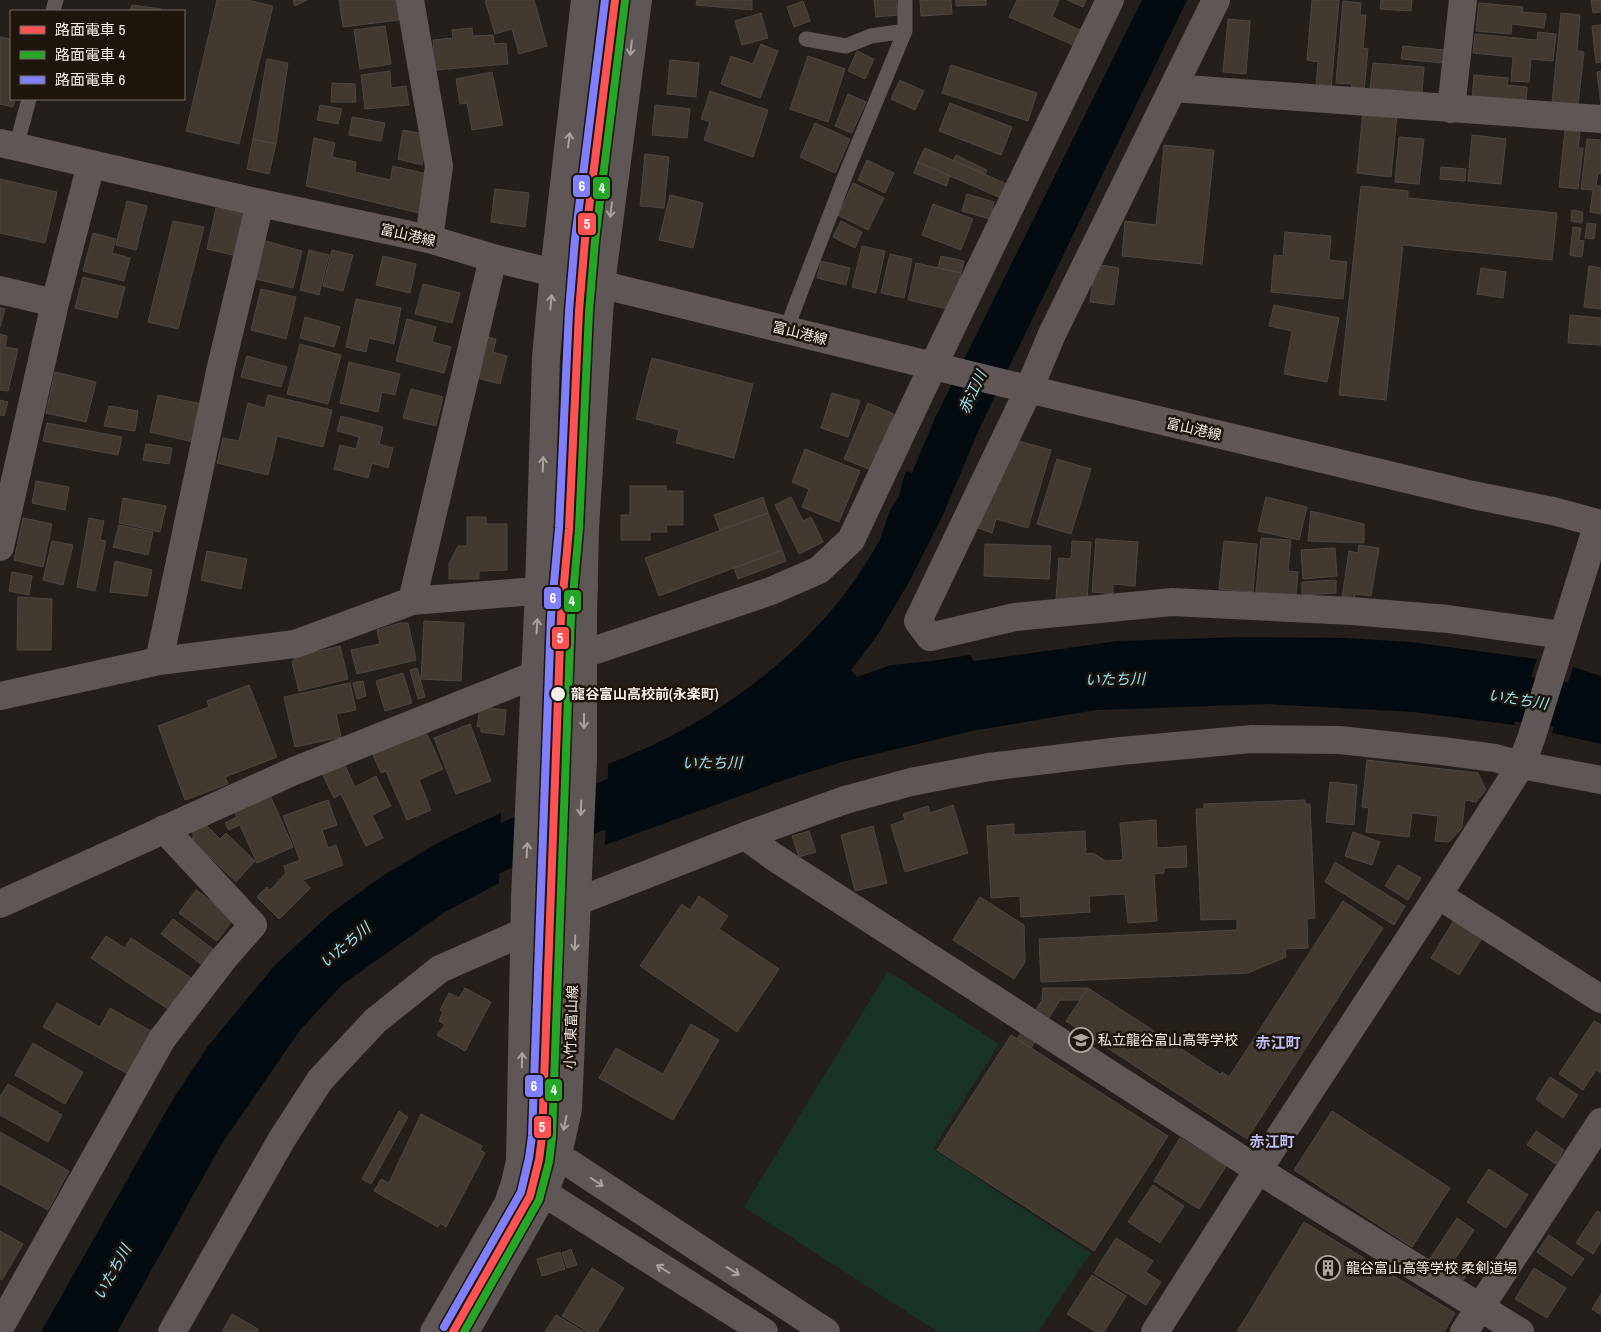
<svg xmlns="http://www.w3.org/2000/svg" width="1601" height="1332" viewBox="0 0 1601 1332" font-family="'Archivo Narrow','Noto Sans JP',sans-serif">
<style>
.green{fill:#193427}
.water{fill:#030b10}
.pier{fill:#241f1a}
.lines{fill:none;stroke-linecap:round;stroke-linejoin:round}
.river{stroke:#030b10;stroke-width:46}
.building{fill:#423a31;stroke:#4c4743}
.service{stroke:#5f5656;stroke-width:15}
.minor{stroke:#5f5656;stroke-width:28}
.tertiary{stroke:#5f5656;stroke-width:28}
.primary{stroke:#605756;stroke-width:28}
.tram-1-casing{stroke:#1e150d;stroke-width:11}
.tram-2-casing{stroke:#1e150d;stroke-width:11}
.tram-3-casing{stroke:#1e150d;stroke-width:11}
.tram-1{stroke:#ff5353;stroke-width:8}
.tram-2{stroke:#26a626;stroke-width:8}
.tram-3{stroke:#8080ff;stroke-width:8}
.oneway{stroke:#aaa29f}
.stop-dot{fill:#f4eee8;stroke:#1e150d;stroke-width:2}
.labels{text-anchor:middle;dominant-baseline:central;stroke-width:5;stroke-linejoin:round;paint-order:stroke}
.street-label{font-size:14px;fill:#f4eee8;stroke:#1e150d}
.stop-label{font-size:14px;font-weight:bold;fill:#f4eee8;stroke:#1e150d;text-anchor:start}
.poi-label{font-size:14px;fill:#f4eee8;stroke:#1e150d;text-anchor:start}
.water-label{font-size:15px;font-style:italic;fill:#98e4fa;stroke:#1e150d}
.neighbourhood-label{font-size:15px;font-weight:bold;fill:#babcf5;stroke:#1e150d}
.line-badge{stroke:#1e150d;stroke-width:2}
.badge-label{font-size:14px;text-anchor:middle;font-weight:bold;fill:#fff}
</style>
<rect width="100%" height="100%" fill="#241f1a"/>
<!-- green -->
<path class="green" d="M888,971L999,1044L933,1149L1091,1253L1038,1332H938L744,1207Z"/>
<!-- water -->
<path class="water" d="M1142,0H1187L980,427L943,515L909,582L877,636L851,670L857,677L891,665L931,661L970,655L974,661L1118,641L1243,637L1345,638L1411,642L1537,659L1514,725L1414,712L1267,704L1096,710L972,731L842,762L787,779L605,845L608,764C718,722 822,646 879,541C884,531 886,519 891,509C893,505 897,501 899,496C901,487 902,480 907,471L912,473L935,418Z
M1573,667L1601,676V744L1552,733Z
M501,813L499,883L445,912L343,984L300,1030L221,1145L117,1332H41L173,1099L208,1046L275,965L331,913L384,875L443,840Z"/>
<!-- pier -->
<path class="pier" d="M608,761L605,845V847L603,845L606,764Z
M502,810L504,813L502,883L499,886Z"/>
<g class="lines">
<!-- river -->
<path class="river" d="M1461,691L1588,708L1601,711
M443,877L495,850L619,799L667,781"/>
</g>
<!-- building -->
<path class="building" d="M217,0H247L273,6L239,144L186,131Z
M293,0H307L295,6Z
M339,0H397L399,20L343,27Z
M489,0H534L547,46L519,54L512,29L495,34L485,1Z
M697,0H752V10L696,5Z
M874,0H896L898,15L876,17Z
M920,0H951L952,14L921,16Z
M956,0H986V5L956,6Z
M1017,0H1059L1052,17L1080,30L1073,45L1009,17Z
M1067,0H1086L1083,7Z
M1312,0H1339L1331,88L1316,87L1318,62L1307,60Z
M1381,0H1412L1411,11L1380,9Z
M1591,0H1601V12L1593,13Z
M803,1L810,21L794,27L787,7Z
M1343,1L1361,3L1360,15H1366L1363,48L1368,49L1364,91L1351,90L1352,84L1336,83Z
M1479,3L1523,7L1522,12L1546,14L1544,28L1512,24L1511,34L1476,31Z
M132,5L161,9V11H130Z
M761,13L768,38L742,45L735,21Z
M1561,13L1580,15L1577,51L1584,52L1578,105L1552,103Z
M1228,19L1250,21L1246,74L1223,72Z
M1601,25V62L1596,63L1592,26Z
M385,26L391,64L360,69L354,30Z
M472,28L473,36L493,35L494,44L506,43L508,64L435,70L433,40L453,38L452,30Z
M1538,32L1556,34L1553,61L1531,59L1529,82L1511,81L1513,57L1473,53L1475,34L1537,40Z
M0,37L11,39V99H15L13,107L0,104Z
M761,44L778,51L760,98L721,84L731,56L753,64Z
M1403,46L1444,50L1443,63L1401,59Z
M857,51L874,59L865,79L848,71Z
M808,56L845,69L828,122L790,109Z
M267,59L288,63L276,144L253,139Z
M670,60L699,63L696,97L667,94Z
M1373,63L1424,67L1422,93L1370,88Z
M951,65L1037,93L1028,121L942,93Z
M390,71L391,88L406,86L409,105L365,109L361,75Z
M1601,71V106L1597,72Z
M492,72L503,125L472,130L467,103L460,104L456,79Z
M1474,75L1508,78L1507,85L1527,87L1526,104L1472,99Z
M900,80L924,91L915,110L891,99Z
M332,83L355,84L356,102H331Z
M710,91L768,110L753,157L704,140L710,122L701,119Z
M848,94L866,102L852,133L835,126Z
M950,103L1012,127L1001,155L939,131Z
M320,105L342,109L338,124L317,120Z
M655,105L690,109L687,138L652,135Z
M1363,111L1397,114L1391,177L1357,173Z
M352,117L385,123L381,141L349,135Z
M815,123L850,139L835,173L800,157Z
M403,130L429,135L422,165L398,159Z
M1565,130L1580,132L1578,148H1583L1578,189L1559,187Z
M1472,135L1506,139L1501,184L1468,181Z
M1399,137L1424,139L1419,184L1395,182Z
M314,138L335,143L332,157L356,162L355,172L390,180L393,166L427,174L419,213L306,186Z
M253,139L276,144L269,174L247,169Z
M1587,139L1601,140V174L1598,173L1596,186H1601V214L1590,212L1593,190L1581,189Z
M1164,145L1214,150L1202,264L1122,256L1125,221L1156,225Z
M925,148L1009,185L1003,199L918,162Z
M645,154L669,157L664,208L640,206Z
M956,155L987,170L985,174L953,161Z
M867,160L894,173L885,193L858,180Z
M918,162L950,176L946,186L914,173Z
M1441,167L1466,169L1465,181L1440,179Z
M0,179L57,192L45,243L0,233Z
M853,183L884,198L868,230L838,215Z
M1361,186L1408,191V198L1557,213L1552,260L1403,245L1386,400L1339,395Z
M495,189L529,193L525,227L491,222Z
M967,194L994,202L990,219L962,211Z
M670,195L703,203L693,248L659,240Z
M127,201L147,206L136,250L116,245Z
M933,204L973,219L961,250L922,235Z
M216,208L246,215L237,256L207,249Z
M1572,210L1583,212L1582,223L1571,221Z
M173,221L204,227L178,329L148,322Z
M841,221L862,232L855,248L833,237Z
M1587,223L1596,224L1594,239L1585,238Z
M1573,227L1581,228L1579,240L1584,241L1582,257L1570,255Z
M1285,232L1331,236L1329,260L1347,262L1343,299L1271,292L1274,255L1283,256Z
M93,233L116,239L112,253L130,258L124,281L83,271Z
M262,240L302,251L293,288L252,278Z
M862,246L885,251L876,293L852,287Z
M309,250L329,255L319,295L300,290Z
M332,250L353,255L343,291L323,286Z
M890,254L912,259L904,298L881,293Z
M383,256L416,264L410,293L376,285Z
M941,256L964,261L961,273L938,268Z
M821,261L850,268L846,285L817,278Z
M916,263L961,273L952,310L908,300Z
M1095,264L1119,268L1114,305L1090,302Z
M1589,266L1601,268V309L1584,307Z
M1481,268L1506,272L1503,298L1477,294Z
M83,277L125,287L117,318L75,308Z
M423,284L460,293L452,323L415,314Z
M261,289L296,297L286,339L251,330Z
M356,299L401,308L394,344L369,338L366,352L346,347Z
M1274,305L1339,318L1327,382L1284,374L1292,331L1269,326Z
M0,308L5,309L0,327Z
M1570,315L1601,318V345L1568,343Z
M305,317L340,327L334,347L300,338Z
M407,319L436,327L432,342L451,347L444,373L396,361Z
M0,334L7,336L5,347L18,349L8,391L0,390Z
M483,336L496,339L493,352L507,356L500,384L473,377Z
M300,344L341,355L328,404L287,394Z
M247,356L287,367L281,387L241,377Z
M652,358L753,384L734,458L676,443L679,430L636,419Z
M349,362L400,374L395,395L382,392L378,412L340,403Z
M55,372L96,382L86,422L46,413Z
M411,389L443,397L436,426L403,418Z
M832,393L860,401L848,437L821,428Z
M158,395L202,404L193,442L150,432Z
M268,395L332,410L323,447L277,436L268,475L217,463L223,438L239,441L248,403L265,408Z
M0,400L8,402L4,416L0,415Z
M868,403L894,414L871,470L844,459Z
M109,406L138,411L135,431L104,426Z
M341,416L383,427L379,444L393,448L388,468L372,463L368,478L334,469L340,445L356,449L359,437L337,431Z
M47,423L122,437L118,455L43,441Z
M1015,440L1051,450L1028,528L996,519L992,533L975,527Z
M146,444L172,448L169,464L143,460Z
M805,449L860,471L839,522L802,507L809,489L792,482Z
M1057,459L1091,469L1071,534L1037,524Z
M36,481L69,487L65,510L32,503Z
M630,486H666V491H683V525H666L667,532H650V540H621V515H630Z
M763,497L768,513L720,530L714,515Z
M791,497L803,521L811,517L823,542L799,554L775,505Z
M1266,497L1307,507L1299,540L1258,531Z
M123,498L166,506L160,532L119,523Z
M1311,511L1364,524V543L1308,541Z
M768,513L782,550L659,596L645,558Z
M467,517H486V524H507V570L479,571V579H449V564L458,546H467Z
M23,518L52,524L43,567L14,560Z
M89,518L104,521L100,540L106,541L95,591L77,587Z
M119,525L153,532L148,555L113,547Z
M1261,538L1291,540L1288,571L1298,572L1296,595L1256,592Z
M1096,539L1138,542L1135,586L1113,584V594L1092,592Z
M52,541L73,545L63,585L43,580Z
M1072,541L1091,542L1087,600L1056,599L1059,558L1071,559Z
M1224,541L1257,544L1253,592L1219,589Z
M985,544L1051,546L1049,579L984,576Z
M1359,545L1379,548L1371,596L1355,594L1354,599L1342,597L1349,551L1358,553Z
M1335,548L1337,576L1303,579L1301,550Z
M782,550L786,561L738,579L734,568Z
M207,551L247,559L241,589L201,580Z
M115,561L152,570L147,596L110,592Z
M12,572L32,576L29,595L9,591Z
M1336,580V593L1302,595V582Z
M18,597L52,599L51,650H17Z
M424,621L464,623L461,681L421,679Z
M400,623H408L416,660L357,674L351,650L380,644L377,630Z
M340,646L348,679L299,691L292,662L296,657Z
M417,668L425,697L418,699L410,670Z
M403,673L412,703L385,711L376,681Z
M363,681L366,696L357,699L353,683Z
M350,683L356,710L336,714L341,737L295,747L284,697Z
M249,685L277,757L225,777L228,784L185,800L158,726L209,707L207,701Z
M480,707L506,710L504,735L481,732V727H477Z
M470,724L491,781L456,794L434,738Z
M426,732L443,769L419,780L431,810L407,820L386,771L381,773L373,755Z
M1367,760L1478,773L1486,790L1476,802L1465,800L1462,828L1449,842L1435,841L1438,816L1412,813L1409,837L1366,832L1369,808L1362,807Z
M344,763L355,787L376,776L391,806L372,815L383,838L366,846L341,794L334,798L322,773Z
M1330,782L1357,785L1354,825L1326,822Z
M270,795L293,847L257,863L240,825L229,830L225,823L237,817L234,811Z
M328,800L337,825L322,830L328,848L336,845L343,865L303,880L310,888L279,919L257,897L267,887L270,890L286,873L284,866L300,860L283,816Z
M1305,800V804H1310L1315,918L1307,919L1308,948L1285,949L1286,957L1248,973L1041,982L1039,939L1237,930V919L1201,920L1196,809H1204V804Z
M953,805L968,853L905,872L891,825L905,820L903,814L928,806L930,813Z
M1156,820L1157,848L1186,846L1187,867L1164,868V873L1154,874L1157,921L1128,923L1125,894L1089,896L1090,912L1021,917L1020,896L991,898L987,826L1014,824V835L1085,831L1086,854L1093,853L1106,861L1123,860L1120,823Z
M207,826L220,839L226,833L255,861L236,882L193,841V832Z
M873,826L887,883L855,891L841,835Z
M809,831L816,852L799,857L792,836Z
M1353,832L1380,842L1372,865L1345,856Z
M1335,862L1405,906L1394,925L1325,882Z
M1398,865L1421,878L1408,900L1385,886Z
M196,890L234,918L217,941L179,913Z
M699,896L728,916L719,929L779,969L737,1032L640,966L682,904L690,910Z
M980,897L1024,925L1025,962L1014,979L953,940Z
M1343,901L1383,928L1247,1139L1066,1021L1088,988L1220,1074L1222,1072L1229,1077Z
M173,919L213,949L202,965L161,934Z
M1454,920L1482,938L1459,975L1431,958Z
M106,936L125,948L131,938L193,979L171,1011L91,958Z
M465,988L491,1002L465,1051L437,1035L445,1025L439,1021L443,1012L440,1010L449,993L459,998Z
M1043,988H1088L1079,1000H1060L1031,1048L1017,1039L1042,1000Z
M57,1003L100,1027L110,1008L151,1031L128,1074L43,1027Z
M1594,1021L1601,1025V1073L1596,1070L1583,1090L1559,1074Z
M691,1024L719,1040L673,1120L599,1078L616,1048L663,1074Z
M1011,1035L1168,1136L1094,1251L937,1150Z
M33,1043L83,1072L65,1104L15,1075Z
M1550,1077L1578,1095L1563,1118L1536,1099Z
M8,1084L62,1115L48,1142L0,1115V1097Z
M399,1111L408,1117L371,1184L362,1179Z
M1332,1111L1450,1188L1412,1247L1294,1170Z
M421,1114L482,1146L480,1150L485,1153L446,1227L440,1223L438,1227L374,1191L381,1179L389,1183Z
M1536,1131L1564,1150L1556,1164L1527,1145Z
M0,1132L69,1171L48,1210L0,1184Z
M1180,1138L1226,1166L1199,1209L1154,1181Z
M1489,1169L1528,1195L1506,1228L1467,1202Z
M1153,1185L1184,1206L1160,1243L1128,1222Z
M1597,1211L1601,1213V1241L1593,1254L1576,1243Z
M1457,1218L1474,1230L1455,1259L1470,1270L1459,1286L1427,1263Z
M1304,1222L1455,1313L1444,1332H1237Z
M0,1231L23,1244L2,1280L0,1279Z
M1549,1235L1584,1259L1572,1276L1537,1252Z
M1116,1238L1153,1261L1146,1272L1161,1282L1146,1305L1094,1273Z
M571,1249L577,1265L567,1268L562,1253Z
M560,1252L565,1269L542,1276L537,1259Z
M592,1268L624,1288L597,1332H588L562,1316Z
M1534,1268L1566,1288L1547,1318L1515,1299Z
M1092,1275L1126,1296L1104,1332H1096L1067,1314Z
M1601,1294V1315L1592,1309Z
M232,1314L258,1329L257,1332H222Z
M556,1315L584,1332H545Z"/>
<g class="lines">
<!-- service -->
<path class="service" d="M53,11L56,0
M806,39L846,46L871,36L905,31
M16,147L29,99
M786,330L847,171L905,31V0"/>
<!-- minor -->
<path class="minor" d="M410,0L439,166L429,239
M1216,0L1052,334L1029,389L918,621L930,637L1015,617L1172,602L1352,611L1448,619L1563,635
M1173,88L1601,119
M1451,109L1463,0
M0,290L55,303
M0,547L55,303L91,164
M412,601L493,258
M584,654L771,591L819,570L851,540L933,366L1110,0
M159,661L221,367L260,203
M0,696L159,661L295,644L412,601L584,587
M745,836L845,800L911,782L989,767L1121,751L1252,739L1339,740L1442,751L1495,758L1521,765L1601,780
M1438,895L1601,999
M576,902L745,836L774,857L1258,1170L1520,1332
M0,904L294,771L535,675
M0,1327L162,1039L224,958L253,925L164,829
M172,1332L282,1139L320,1080L375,1021L440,969L524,932
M1464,1332L1601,1122"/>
<!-- tertiary -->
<path class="tertiary" d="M539,1160L557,1159L569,1163L826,1332
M532,1179L544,1193L764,1332
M434,1332L508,1204L515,1183L520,1161L525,898L539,590L546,357L554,272L585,0
M465,1332L544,1193L557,1159L568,1109L583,759V617L585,528L601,284L638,0
M1155,1332L1258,1170L1438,895L1521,765L1531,739L1598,523"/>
<!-- primary -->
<path class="primary" d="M0,143L260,203L429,239L493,258L1011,385L1473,495L1553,511L1601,524"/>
<defs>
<path id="tram-1" d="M453,1332L530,1196L539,1160L542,1137L561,616L569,529L579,311L585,240L615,0"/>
<path id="tram-2" d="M464,1332L539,1200L549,1162L552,1138L571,617L579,529L589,312L595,241L625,1"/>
<path id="tram-3" d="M444,1327L521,1192L529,1158L532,1136L551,616L559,528L569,311L575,239L605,0"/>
</defs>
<!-- tram-1 casing -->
<use href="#tram-1" class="tram-1-casing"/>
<!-- tram-2 casing -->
<use href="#tram-2" class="tram-2-casing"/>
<!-- tram-3 casing -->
<use href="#tram-3" class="tram-3-casing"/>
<!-- tram-1 -->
<use href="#tram-1" class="tram-1"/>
<!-- tram-2 -->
<use href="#tram-2" class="tram-2"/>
<!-- tram-3 -->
<use href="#tram-3" class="tram-3"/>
</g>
<!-- one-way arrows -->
<defs><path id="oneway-shaft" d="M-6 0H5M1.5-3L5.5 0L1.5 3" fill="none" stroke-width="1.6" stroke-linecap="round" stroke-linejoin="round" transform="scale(1.25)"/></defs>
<g class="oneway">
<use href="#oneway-shaft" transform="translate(631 48) rotate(97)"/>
<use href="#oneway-shaft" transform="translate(569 140) rotate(-83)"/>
<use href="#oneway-shaft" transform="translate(611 210) rotate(97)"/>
<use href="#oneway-shaft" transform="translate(551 302) rotate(-85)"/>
<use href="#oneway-shaft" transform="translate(543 464) rotate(-88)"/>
<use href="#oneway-shaft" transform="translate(537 626) rotate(-87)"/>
<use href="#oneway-shaft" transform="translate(584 721) rotate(90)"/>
<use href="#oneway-shaft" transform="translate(581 808) rotate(92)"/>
<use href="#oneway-shaft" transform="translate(527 850) rotate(-87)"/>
<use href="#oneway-shaft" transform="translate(575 943) rotate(92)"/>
<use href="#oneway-shaft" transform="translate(522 1060) rotate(-89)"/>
<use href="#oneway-shaft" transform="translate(565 1123) rotate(102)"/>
<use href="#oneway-shaft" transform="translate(597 1182) rotate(33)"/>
<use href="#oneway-shaft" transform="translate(663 1269) rotate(-148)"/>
<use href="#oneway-shaft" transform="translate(733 1271) rotate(33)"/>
</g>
<!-- icons -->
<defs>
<symbol id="school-ring" viewBox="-11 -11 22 22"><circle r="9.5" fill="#1e150d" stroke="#aba6a0" stroke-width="1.5"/><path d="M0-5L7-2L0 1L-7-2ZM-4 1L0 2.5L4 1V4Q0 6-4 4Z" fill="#aba6a0"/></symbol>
<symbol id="building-ring" viewBox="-11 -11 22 22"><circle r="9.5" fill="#1e150d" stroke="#aba6a0" stroke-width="1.5"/><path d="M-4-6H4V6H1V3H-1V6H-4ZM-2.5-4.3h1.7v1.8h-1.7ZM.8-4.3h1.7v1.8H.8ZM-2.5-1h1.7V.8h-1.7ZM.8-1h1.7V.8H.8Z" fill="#aba6a0"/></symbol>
</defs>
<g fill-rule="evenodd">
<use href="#school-ring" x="1067" y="1026" width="28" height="28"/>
<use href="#building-ring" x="1314" y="1254" width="28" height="28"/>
</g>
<!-- markers -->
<circle class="stop-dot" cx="558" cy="694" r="8"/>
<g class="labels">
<!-- street labels -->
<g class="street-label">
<text transform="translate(408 235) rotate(13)">富山港線</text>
<text transform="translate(800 333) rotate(14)">富山港線</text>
<text transform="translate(1194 429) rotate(13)">富山港線</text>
<text transform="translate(571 1027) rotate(-88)">小竹東富山線</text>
</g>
<!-- stop labels -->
<g class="stop-label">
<text x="571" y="694">龍谷富山高校前(永楽町)</text>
</g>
<!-- poi labels -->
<g class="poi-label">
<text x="1098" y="1040">私立龍谷富山高等学校</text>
<text x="1346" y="1268">龍谷富山高等学校 柔剣道場</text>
</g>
<!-- water labels -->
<g class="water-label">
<text transform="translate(972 392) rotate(-65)">赤江川</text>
<text transform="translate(1115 679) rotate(-1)">いたち川</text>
<text transform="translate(1518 699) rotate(9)">いたち川</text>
<text x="712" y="762">いたち川</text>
<text transform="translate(345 945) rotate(-40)">いたち川</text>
<text transform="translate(112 1272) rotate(-61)">いたち川</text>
</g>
<!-- neighbourhood labels -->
<g class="neighbourhood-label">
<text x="1278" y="1042">赤江町</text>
<text x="1272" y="1141">赤江町</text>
</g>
</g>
<g class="line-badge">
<rect x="572" y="174" width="19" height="24" rx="5" fill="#8080ff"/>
<rect x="592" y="176" width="19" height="24" rx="5" fill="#26a626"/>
<rect x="577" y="212" width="20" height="24" rx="5" fill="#ff5353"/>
<rect x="543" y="586" width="19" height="24" rx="5" fill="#8080ff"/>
<rect x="563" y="589" width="19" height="24" rx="5" fill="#26a626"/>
<rect x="551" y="626" width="19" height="24" rx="5" fill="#ff5353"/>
<rect x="524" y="1074" width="20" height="24" rx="5" fill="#8080ff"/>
<rect x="544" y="1078" width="19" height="24" rx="5" fill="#26a626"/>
<rect x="533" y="1115" width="19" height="24" rx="5" fill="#ff5353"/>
</g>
<g class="badge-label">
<text x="582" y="191">6</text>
<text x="602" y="193">4</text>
<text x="587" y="229">5</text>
<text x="553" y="603">6</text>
<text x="572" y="606">4</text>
<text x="560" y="643">5</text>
<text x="534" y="1091">6</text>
<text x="554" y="1095">4</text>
<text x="542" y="1132">5</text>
</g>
<!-- legend -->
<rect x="10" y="10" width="175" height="90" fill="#1e150d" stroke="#746c65"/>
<rect x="20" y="26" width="25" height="8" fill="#ff5353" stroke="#746c65"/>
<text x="55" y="35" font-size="15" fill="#f4eee8">路面電車 5</text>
<rect x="20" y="51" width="25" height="8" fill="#26a626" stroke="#746c65"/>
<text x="55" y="60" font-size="15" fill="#f4eee8">路面電車 4</text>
<rect x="20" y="76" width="25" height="8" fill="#8080ff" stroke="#746c65"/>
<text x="55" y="85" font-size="15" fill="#f4eee8">路面電車 6</text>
</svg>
